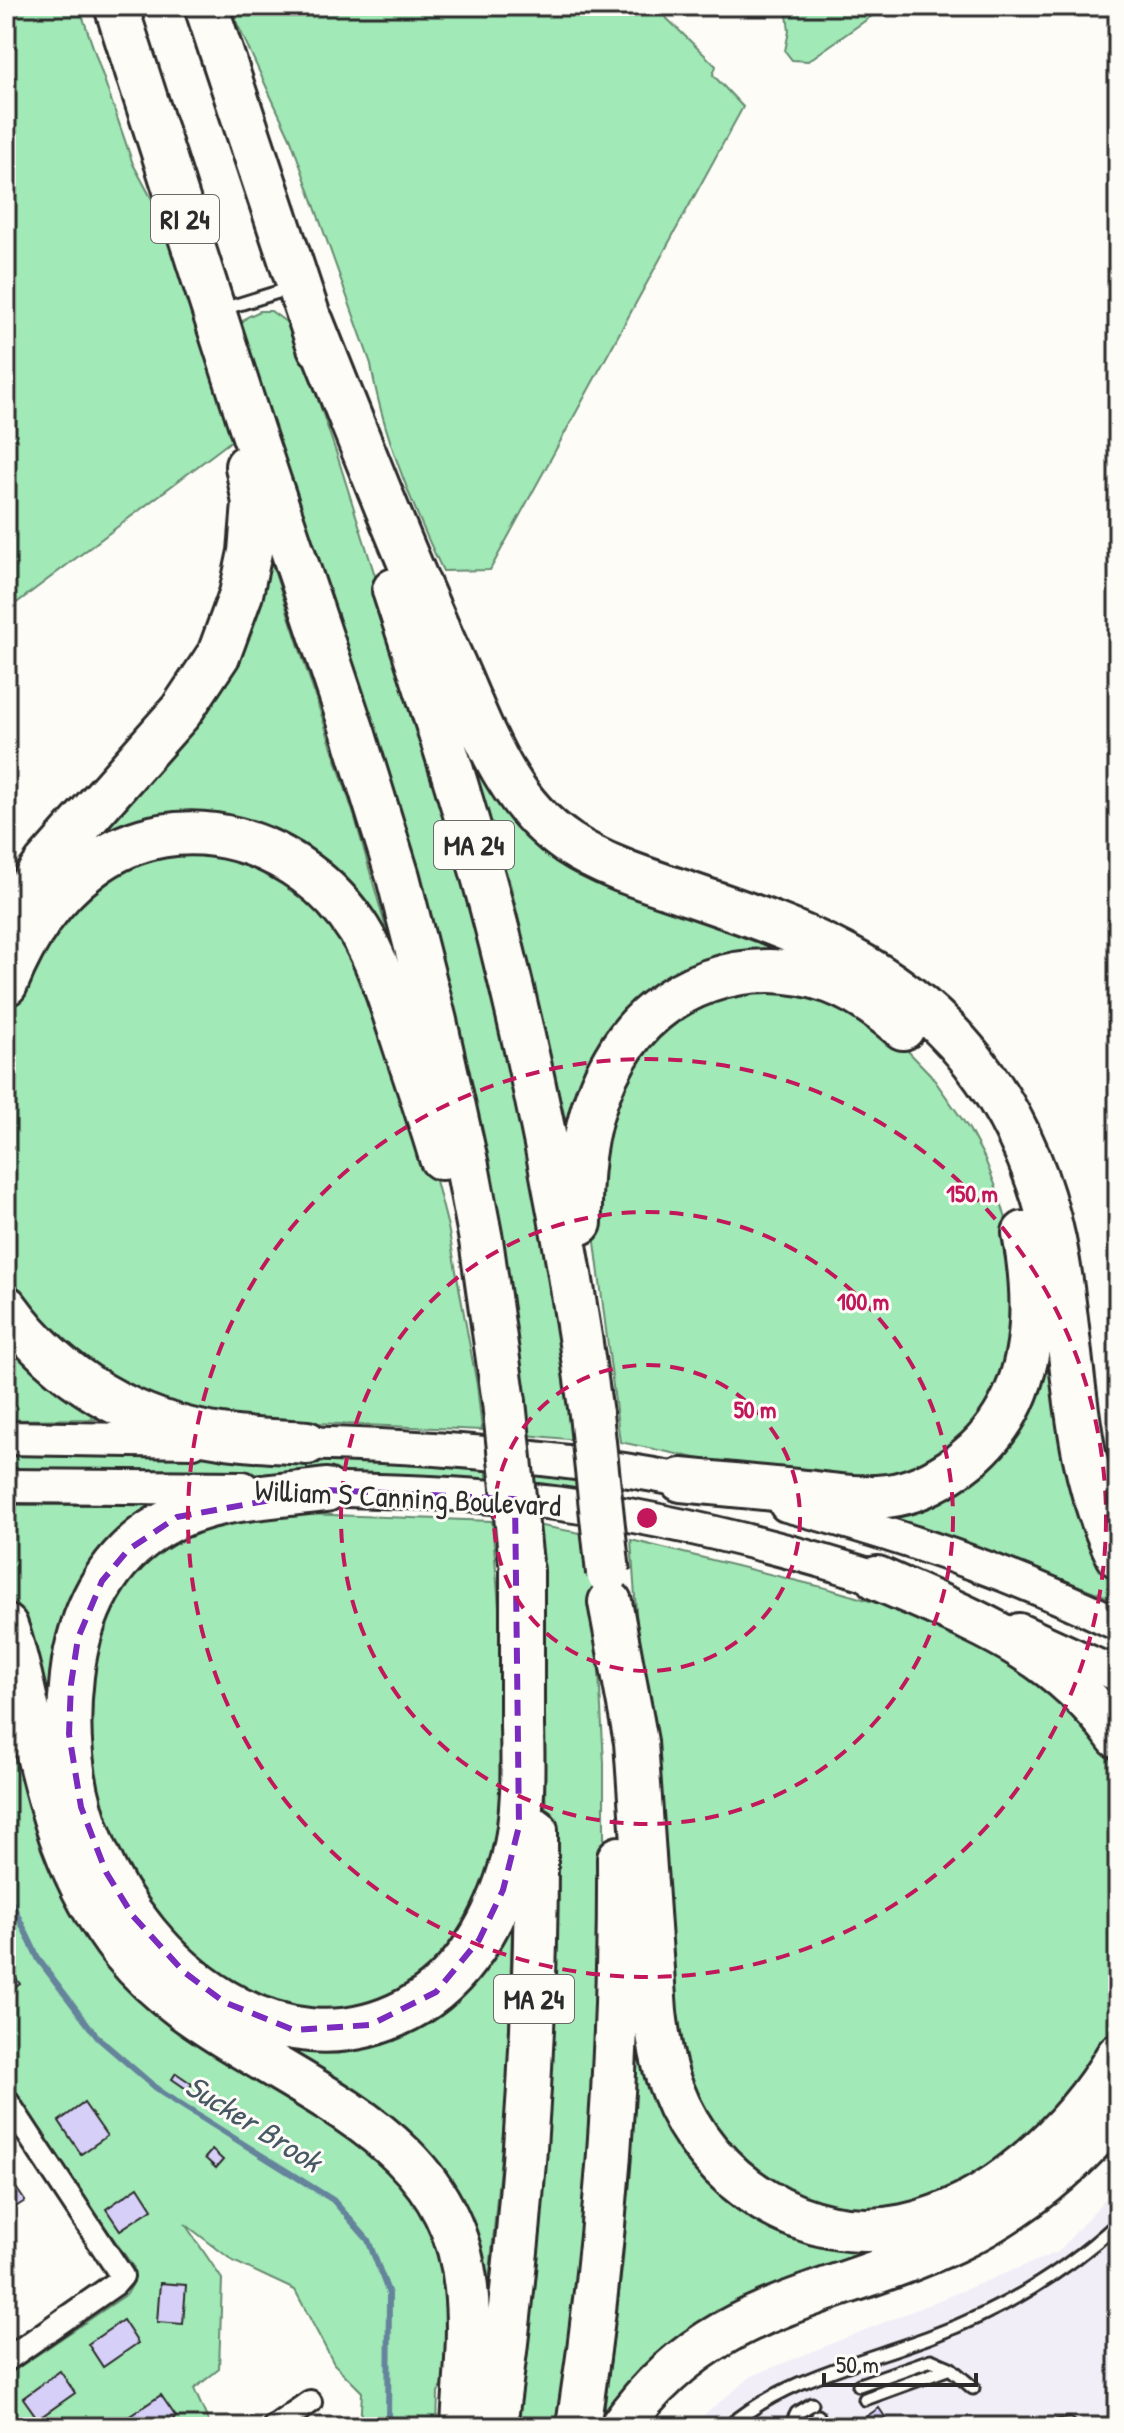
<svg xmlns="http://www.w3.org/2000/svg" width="1124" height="2433" viewBox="0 0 1124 2433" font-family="'Patrick Hand',sans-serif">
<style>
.built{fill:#f1eef7}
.green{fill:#a1e9b6;stroke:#668a70;stroke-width:2}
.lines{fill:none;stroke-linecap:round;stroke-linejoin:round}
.stream{stroke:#65849c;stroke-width:6}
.building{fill:#d6cff8;stroke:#2b2b2b;stroke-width:2}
.lane-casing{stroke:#2b2b2b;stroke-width:17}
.street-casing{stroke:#2b2b2b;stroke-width:28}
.secondary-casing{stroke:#2b2b2b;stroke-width:38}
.highway-casing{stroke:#2b2b2b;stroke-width:48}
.lane{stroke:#fdfcf7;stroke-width:11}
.street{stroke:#fdfcf7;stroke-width:22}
.secondary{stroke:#fdfcf7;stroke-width:32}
.highway{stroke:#fdfcf7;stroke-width:42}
.highway-bridge-casing{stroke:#2b2b2b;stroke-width:48;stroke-linecap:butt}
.highway-bridge{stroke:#fdfcf7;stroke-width:42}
.marked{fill:none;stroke:#7b2cbf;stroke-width:6;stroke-dasharray:16 10;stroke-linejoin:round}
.ring{fill:none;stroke:#c2185b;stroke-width:4;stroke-dasharray:14 10}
.labels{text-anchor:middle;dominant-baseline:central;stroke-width:6;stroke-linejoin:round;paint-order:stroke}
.shield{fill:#fdfcf7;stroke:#6a6a68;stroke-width:2}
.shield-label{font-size:28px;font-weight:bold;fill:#2b2b2b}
.street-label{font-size:30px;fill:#2b2b2b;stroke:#fdfcf7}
.water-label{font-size:32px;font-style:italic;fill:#485864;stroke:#fdfcf7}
.centre{fill:#c2185b;stroke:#fdfcf7;stroke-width:4}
.ring-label{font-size:24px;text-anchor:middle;font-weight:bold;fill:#c2185b;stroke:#fdfcf7;stroke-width:6;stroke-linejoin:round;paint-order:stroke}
</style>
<rect width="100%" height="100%" fill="#fdfcf7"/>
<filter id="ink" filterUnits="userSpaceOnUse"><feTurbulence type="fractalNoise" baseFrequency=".0125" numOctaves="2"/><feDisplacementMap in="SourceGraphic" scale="16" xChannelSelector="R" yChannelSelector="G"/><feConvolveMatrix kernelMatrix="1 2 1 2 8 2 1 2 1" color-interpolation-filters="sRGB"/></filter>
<g filter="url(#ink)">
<!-- built -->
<path class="built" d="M1118,2184V2427H689L752,2376L1058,2252Z"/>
<!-- green -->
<path class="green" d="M6,6H79L133,164L210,307L235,416L231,441L6,611Z
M229,6H654L716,66L713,75L743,107L490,570L443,571C414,511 381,429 371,364L291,140Z
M786,6H886L808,61L792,60L785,51L789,31Z
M260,311H271L293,327L338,458L404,668L521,1091L577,1440L526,1435L239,325L247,317Z
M271,561L355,818L394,957L262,836L67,873L260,562Z
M481,760L506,800L811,949L720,966L571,1122L565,1118L511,887L473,765Z
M159,850L265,862L347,939L431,1161L448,1227L477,1385L482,1430L220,1419L125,1395L6,1289V1012L13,995L69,903Z
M740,987L831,997L904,1047L930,1074L969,1129L984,1157L998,1192L1009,1229L1019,1321L984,1426L910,1480L777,1475L620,1442L594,1234L593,1199L616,1086L668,1019Z
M1042,1319L1118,1575V1601L974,1545L887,1517L889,1508L954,1483Z
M6,1329L101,1411L98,1419L6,1420Z
M6,1451L300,1457L486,1467L488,1485L317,1478L6,1473Z
M530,1473L581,1480L582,1496L532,1489Z
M6,1505H156L146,1522L57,1739L6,1604Z
M278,1513L492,1521L507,1705L510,1790L475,1925L392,2008L287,2018L176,1951L98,1827L82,1680L124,1572L193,1523Z
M536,1525L586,1534L587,1577L594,1582L604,1763V1975L565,2427H507L548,1873Z
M631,1540L826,1588L880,1604L976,1639L1009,1655L1103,1738L1118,1761V2030L1115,2036L1016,2157L898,2217L778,2198L683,2094L641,1682Z
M6,1674L45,1835L372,2142L442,2244L454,2367L438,2393L437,2427H360L362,2392L334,2364L295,2290L233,2261L185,2224L222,2279L219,2369L194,2389L211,2427H6V2376L127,2294L134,2282V2268L6,2085Z
M503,1923L512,1927L507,2092L486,2314L468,2246L243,2026L326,2044Z
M638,2039L712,2175L919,2234L612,2416L604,2413L623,2261Z"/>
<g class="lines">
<!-- stream -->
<path class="stream" d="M6,1891L39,1960L98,2038L162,2093L333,2200L368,2240L389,2294L388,2427"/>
</g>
<!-- building -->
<path class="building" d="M6,1965L20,1984L6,1994Z
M176,2073L192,2084L188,2090L172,2079Z
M84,2103L107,2136L81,2154L59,2121Z
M212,2150L223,2160L216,2168L205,2158Z
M6,2173L25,2201L6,2213Z
M138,2187L152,2209L120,2230L106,2209Z
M160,2283L186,2285L183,2324L157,2322Z
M123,2320L138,2343L103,2367L88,2344Z
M60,2371L75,2393L38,2419L23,2398Z
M161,2395L176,2417L173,2419L176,2424L171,2427H134L127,2418Z
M879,2408L892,2427H851Z"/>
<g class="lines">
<defs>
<path id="lane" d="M220,310L291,288
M859,2385L931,2360L950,2368L973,2388
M865,2399L950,2368
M728,2427C785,2378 863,2362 932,2336C1000,2311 1065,2272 1118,2223
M790,2427L797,2413L812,2404
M812,2427L818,2416
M1056,2427L1069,2425"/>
<path id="street" d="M6,2100L122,2276L115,2284L6,2360
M274,2427L310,2402"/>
<path id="secondary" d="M6,1438L193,1441
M284,1443C424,1445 565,1456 702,1484
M6,1486L243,1488
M306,1489C389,1491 472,1493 554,1503C670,1519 786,1548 897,1584
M786,1505C900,1535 1012,1573 1118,1624
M1019,1630L1118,1675"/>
<path id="highway" d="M116,6L253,433L354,735L398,877L435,1021L467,1166L481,1240L504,1402
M206,6L319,347
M312,322C357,434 401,548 451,658C482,726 503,799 568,843C606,868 649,880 692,895C801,932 899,966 973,1061C1014,1114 1040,1174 1054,1240C1076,1346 1068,1457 1118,1556
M394,590C432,707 471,824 501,944C540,1099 570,1256 591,1414
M6,919L45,865L181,711L219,654L241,594L250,552L254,503L247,466
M6,984C24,939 52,896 91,867C180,799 303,841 359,930C379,962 390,1001 402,1037C415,1077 429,1117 441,1158
M580,1223C579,1165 585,1110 615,1059C657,983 751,953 831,982C858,992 881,1009 903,1028
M6,1307C58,1379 134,1423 221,1436C250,1441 279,1441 307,1443
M681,1480C719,1484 758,1487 796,1491C826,1494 857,1500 887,1496C914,1493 938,1480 959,1465C1035,1410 1040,1317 1024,1233
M326,1490C272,1497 210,1497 162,1525C106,1557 79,1614 72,1676C65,1735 72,1795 95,1849C145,1967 277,2078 407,2010C464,1980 497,1919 513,1859C524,1815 523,1770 522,1725C522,1674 522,1622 522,1570
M877,1578C973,1621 1055,1648 1118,1737
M610,1602L636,1742L655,2012C658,2038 662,2065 672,2089C707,2182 805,2247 904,2226C991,2208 1075,2130 1118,2055
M6,1626C17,1656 23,1689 30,1720C49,1807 68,1882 124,1953C159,1996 205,2025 252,2053C349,2112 454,2160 466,2288C471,2334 465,2381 463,2427
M495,2427C523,2229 537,2030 536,1830
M578,2427C607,2239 620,2048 619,1858
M621,2427C708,2302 828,2300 954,2241C1019,2210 1073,2166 1118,2110"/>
</defs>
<!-- lane casing -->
<use href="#lane" class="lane-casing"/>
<!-- street casing -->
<use href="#street" class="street-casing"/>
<!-- secondary casing -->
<use href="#secondary" class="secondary-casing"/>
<!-- highway casing -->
<use href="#highway" class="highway-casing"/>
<!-- lane -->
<use href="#lane" class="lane"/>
<!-- street -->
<use href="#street" class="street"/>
<!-- secondary -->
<use href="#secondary" class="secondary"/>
<!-- highway -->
<use href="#highway" class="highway"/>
<defs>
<path id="highway-bridge" d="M504,1402L521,1563
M591,1414L608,1573"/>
</defs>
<!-- highway-bridge casing -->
<use href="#highway-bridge" class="highway-bridge-casing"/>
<!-- highway-bridge -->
<use href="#highway-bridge" class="highway-bridge"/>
</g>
</g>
<!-- marked area -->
<path class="marked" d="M326,1490L515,1499L519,1826L503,1890L479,1940L436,1992L370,2025L294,2030L224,2002L184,1972L133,1916L106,1872L81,1807L69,1734L71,1684L78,1638L102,1581L128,1550L177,1517Z"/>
<!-- distance rings -->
<g class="ring">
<circle cx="647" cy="1518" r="153"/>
<circle cx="647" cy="1518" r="306"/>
<circle cx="647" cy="1518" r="459"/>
</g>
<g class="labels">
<!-- shield labels -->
<g class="shield">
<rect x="151" y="195" width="68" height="48" rx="6"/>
<rect x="434" y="821" width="80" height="48" rx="6"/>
<rect x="494" y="1975" width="80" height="48" rx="6"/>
</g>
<g class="shield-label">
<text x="185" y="219">RI 24</text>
<text x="474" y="845">MA 24</text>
<text x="534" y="1999">MA 24</text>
</g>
<!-- street labels -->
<g class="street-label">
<text transform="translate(408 1497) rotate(3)">William S Canning Boulevard</text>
</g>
<!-- water labels -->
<g class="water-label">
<text transform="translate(254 2123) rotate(32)">Sucker Brook</text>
</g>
</g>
<circle cx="647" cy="1518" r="12" class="centre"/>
<g class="ring-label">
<text x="972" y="1202">150 m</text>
<text x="863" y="1310">100 m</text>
<text x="755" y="1418">50 m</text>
</g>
<!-- margin -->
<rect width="1124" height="2433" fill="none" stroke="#fdfcf7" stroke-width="32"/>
<rect x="16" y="16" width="1092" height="2401" fill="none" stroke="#2b2b2b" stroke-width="3" filter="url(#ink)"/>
<!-- scale -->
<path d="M824 2373v12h152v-12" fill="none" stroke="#2b2b2b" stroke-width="4"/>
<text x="836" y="2373" font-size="24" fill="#2b2b2b" stroke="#fdfcf7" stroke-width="6" paint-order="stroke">50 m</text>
</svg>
